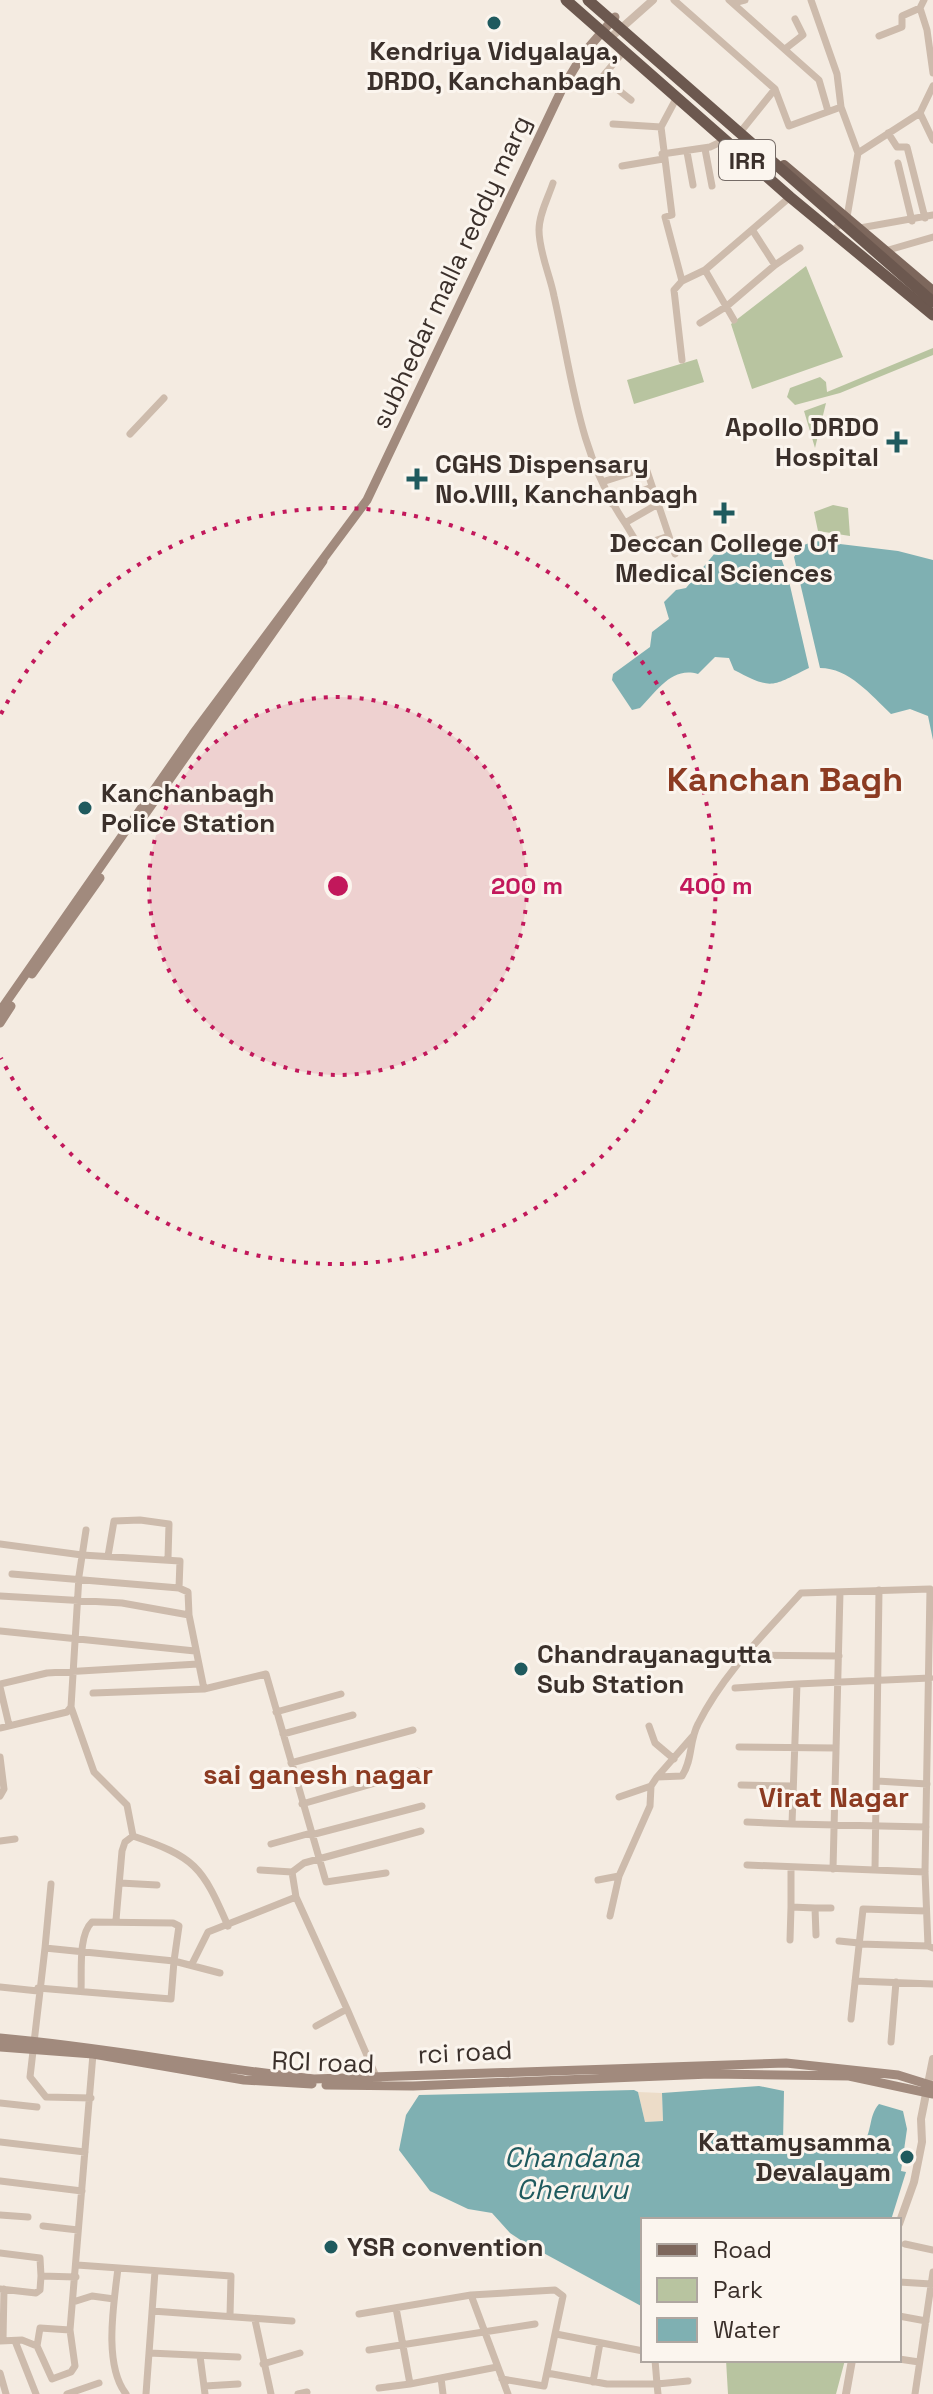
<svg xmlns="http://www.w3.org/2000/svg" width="933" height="2394" viewBox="0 0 933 2394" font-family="'Space Grotesk',sans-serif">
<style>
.green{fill:#b8c4a0}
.plaza{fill:#ecdcc8}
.water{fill:#7fb0b2}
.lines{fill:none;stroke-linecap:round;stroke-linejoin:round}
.minor{stroke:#cdbbac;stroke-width:7}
.tertiary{stroke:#cdbbac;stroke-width:8}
.secondary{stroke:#a18a7d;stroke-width:9}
.primary{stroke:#7d675c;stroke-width:10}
.trunk{stroke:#6c584f;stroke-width:11}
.trunk-bridge{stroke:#6c584f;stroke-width:11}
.ring{fill:none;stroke:#c2185b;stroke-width:4;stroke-dasharray:4 8}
.poi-dot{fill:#1f5a5e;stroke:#fbf5ee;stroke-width:3}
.labels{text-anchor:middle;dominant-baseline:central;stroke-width:6;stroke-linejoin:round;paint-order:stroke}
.shield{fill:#fbf5ee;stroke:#756b66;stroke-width:2}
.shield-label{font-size:24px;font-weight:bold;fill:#3b302b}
.poi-label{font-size:26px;font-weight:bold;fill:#3b302b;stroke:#fbf5ee;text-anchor:start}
.street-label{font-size:26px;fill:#3b302b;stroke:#fbf5ee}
.neighbourhood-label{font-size:28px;font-weight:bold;fill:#8c3b22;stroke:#fbf5ee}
.water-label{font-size:28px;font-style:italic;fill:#1f5a5e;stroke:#fbf5ee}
.district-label{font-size:34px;font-weight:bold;fill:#8c3b22;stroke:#fbf5ee}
.centre{fill:#c2185b;stroke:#fbf5ee;stroke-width:4}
.ring-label{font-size:24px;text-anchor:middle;font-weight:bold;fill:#c2185b;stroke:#fbf5ee;stroke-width:6;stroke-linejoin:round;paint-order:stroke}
</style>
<rect width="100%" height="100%" fill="#f4ebe1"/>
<!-- green -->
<path class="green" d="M806,266L843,357L752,389L731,324Z
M933,348V355L840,393L795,405L787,397L790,388L820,377L826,382L827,392Z
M697,359L704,382L634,404L627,380Z
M826,403L815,448L804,411Z
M833,505L848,508L850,536L818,531L814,512Z
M726,2360H845L836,2394H728Z"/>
<!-- plaza -->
<path class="plaza" d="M638,2092L662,2093L663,2121L645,2122Z"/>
<!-- water -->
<path class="water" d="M815,541L898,551L933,560V740L928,716L910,709L891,714C871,695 849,668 820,668L794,557L801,546Z
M776,544L788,577L809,668C770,687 773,690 734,670L729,658L715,657L698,674C672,666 657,691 640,708L632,710L612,680L613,674L650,647L652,632L669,619L664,602L676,590L686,588L715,553Z
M759,2086L784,2091L783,2143L789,2149L823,2144L862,2145C873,2132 868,2116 879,2104L903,2111L907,2129L901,2171L906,2172L891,2220H643V2307L525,2243L510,2233L492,2213L468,2209L430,2191L399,2150L406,2115L419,2095L634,2090L638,2092L645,2122L663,2121L662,2093Z"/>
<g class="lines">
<!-- minor -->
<path class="minor" d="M674,0L775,89L789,126L841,107L837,74L811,0
M729,0L819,80L828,111
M924,0L920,8L927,30L933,73
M733,3L745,0
M879,36L902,27V16L920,8
M785,49L803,35L795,19
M602,77L631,100
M599,81L623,52
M677,97L661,127L672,215L665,217L682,281
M841,107L858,153
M920,113L933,140
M613,124L661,127
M742,130L775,89
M888,133L897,147H907L925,218
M705,149L712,186
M687,152L693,185
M662,154L710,147L725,140
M898,163L912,221
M622,166L663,159
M553,183C548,198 539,214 539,230C539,252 550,275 554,296C572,375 578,454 625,523L658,504
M860,228L933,215
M753,231L775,265L800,248
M833,231L847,217L858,153L920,113L933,86
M885,251L933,237
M705,270L734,320
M700,323L727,306L775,265
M682,360L674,290L682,281L705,270L790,197
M130,434L164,398
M602,482L646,468L675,554
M612,504L652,487
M625,523L639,546L669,536
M0,1544L82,1555L180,1561L179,1588L188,1592L189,1615L204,1689
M108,1556L114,1521L140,1520L169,1524L168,1558
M12,1574L179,1588
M0,1596L122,1603L189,1615
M0,1631L195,1651
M745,1655L839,1656
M0,1684L47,1673L198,1664
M0,1687L9,1725
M735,1688L797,1684
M93,1693L204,1689L266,1674L326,1882L386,1873
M71,1707L94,1772L127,1805L133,1836
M276,1712L341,1694
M649,1726L655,1743L674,1759
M0,1728L67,1712L71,1707L79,1576L86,1530
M283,1734L353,1715
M739,1747L836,1748
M0,1757L4,1789L0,1796
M291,1763L413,1730
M657,1777L692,1737
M877,1781L927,1784
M741,1785L792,1786
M619,1797L651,1786L657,1777L682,1776C693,1759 689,1741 698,1724C723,1674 764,1634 801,1593L930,1589L925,1872L928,1946L933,1948
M302,1804L417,1771
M747,1822L792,1824L797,1684L930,1678
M792,1824L926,1827
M311,1835L422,1806
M0,1841L15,1839
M271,1844L311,1833
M747,1865L925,1872
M791,1868V1907L815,1908L816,1935
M833,1869L840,1592
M260,1870L292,1872L304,1863L421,1831
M875,1870L879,1590
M292,1872L296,1897L347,2009
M598,1880L619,1876
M120,1883L157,1885
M815,1908H831
M610,1916L619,1876L650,1806L651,1786
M116,1920L122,1851L125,1842L133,1836C195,1857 202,1866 228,1926
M790,1940L791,1907
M839,1941L859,1943
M859,1944L928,1946
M45,1948L51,1884
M192,1964L208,1932L296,1897
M855,1981L933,1984
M0,1987L38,1991
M38,1988L171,1999L174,1961L220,1973
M81,1991C82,1972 78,1935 92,1922L173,1923L179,1926L174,1961L45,1948L30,2077L46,2097L91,2098
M851,2019L863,1909L926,1911
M316,2026L347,2009L378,2081
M891,2042L896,1982
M0,2103L37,2107
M0,2142L85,2152
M0,2181L82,2191
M0,2215L28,2217
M43,2226L78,2230
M905,2244L933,2250
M0,2253L40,2258L41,2276
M77,2265L231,2276L230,2316
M118,2268C114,2303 103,2364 126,2394
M899,2282L931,2284
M0,2289L36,2293L40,2290L41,2276L76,2277
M471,2295L555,2290L563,2296L544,2386L502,2379
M73,2302L92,2296L114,2299
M396,2308L410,2384L497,2367
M152,2311L292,2321
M359,2314L471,2295L508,2394
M899,2316L926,2321
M255,2320L271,2394
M70,2330L40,2328L37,2346L52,2379L71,2372L75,2366L70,2330L93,2054
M556,2334L643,2351
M3,2340L4,2289
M0,2341L22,2340L37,2346
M15,2341L36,2394
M369,2350L535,2324
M149,2353L238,2357
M200,2356L205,2394
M899,2359L919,2362
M263,2364L300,2353
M0,2373L6,2394
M547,2373L607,2384H657L655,2360
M441,2378L443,2394
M593,2382L600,2343
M205,2386L238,2384
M379,2388L410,2384
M67,2394L99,2383
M146,2394L155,2271
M298,2394L307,2392
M658,2394L657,2384L688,2381
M915,2394L933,2272"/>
<!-- tertiary -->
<path class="tertiary" d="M609,39L653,0
M899,2224L914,2182L922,2142L921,2119L933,2059
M846,2394L852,2360"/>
<!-- secondary -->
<path class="secondary" d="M134,830L323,561
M32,974L100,878
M0,1011L193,734L367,500L562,89L583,54L615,17
M0,1023L11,1006
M0,2038C105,2047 209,2068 314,2079L786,2063L898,2075L933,2086
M0,2047L93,2054L244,2080L312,2084
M326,2085L413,2086L710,2074L849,2076L933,2094"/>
<!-- primary -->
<path class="primary" d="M784,165L933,291"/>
<!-- trunk -->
<path class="trunk" d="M566,0L790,197L933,315"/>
<!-- trunk-bridge -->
<path class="trunk-bridge" d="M588,0L933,302"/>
</g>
<!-- distance rings -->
<circle cx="338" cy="886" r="189" fill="#c2185b" fill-opacity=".12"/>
<g class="ring">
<circle cx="338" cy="886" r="189"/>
<path d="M1 714A378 378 0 1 1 1 1058"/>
</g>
<!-- markers -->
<g class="poi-dot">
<circle cx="494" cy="23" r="8"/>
<path d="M893 430h8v8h8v8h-8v8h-8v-8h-8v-8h8z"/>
<path d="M413 467h8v8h8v8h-8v8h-8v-8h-8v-8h8z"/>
<path d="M720 501h8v8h8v8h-8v8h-8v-8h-8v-8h8z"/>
<circle cx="85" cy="808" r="8"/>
<circle cx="521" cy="1669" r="8"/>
<circle cx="907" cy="2157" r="8"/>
<circle cx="331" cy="2247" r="8"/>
</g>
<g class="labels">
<!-- shield labels -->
<rect class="shield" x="719" y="140" width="56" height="40" rx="6"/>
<g class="shield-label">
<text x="747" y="160">IRR</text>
</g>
<!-- poi labels -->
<g class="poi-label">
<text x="494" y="51" text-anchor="middle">Kendriya Vidyalaya,<tspan x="494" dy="30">DRDO, Kanchanbagh</tspan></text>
<text x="879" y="427" text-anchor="end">Apollo DRDO<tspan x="879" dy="30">Hospital</tspan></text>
<text x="435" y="464">CGHS Dispensary<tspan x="435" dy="30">No.VIII, Kanchanbagh</tspan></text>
<text x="724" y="543" text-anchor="middle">Deccan College Of<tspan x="724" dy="30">Medical Sciences</tspan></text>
<text x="101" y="793">Kanchanbagh<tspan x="101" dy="30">Police Station</tspan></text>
<text x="537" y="1654">Chandrayanagutta<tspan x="537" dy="30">Sub Station</tspan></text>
<text x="891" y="2142" text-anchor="end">Kattamysamma<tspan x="891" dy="30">Devalayam</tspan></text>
<text x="347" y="2247">YSR convention</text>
</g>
<!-- street labels -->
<g class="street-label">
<text transform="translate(451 272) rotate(-65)">subhedar malla reddy marg</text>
<text transform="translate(465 2052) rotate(-3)">rci road</text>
<text transform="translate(323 2062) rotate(2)">RCI road</text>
</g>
<!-- neighbourhood labels -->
<g class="neighbourhood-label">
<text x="318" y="1774">sai ganesh nagar</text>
<text x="834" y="1797">Virat Nagar</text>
</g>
<!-- water labels -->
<g class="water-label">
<text x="572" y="2157">Chandana<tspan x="572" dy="32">Cheruvu</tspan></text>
</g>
<!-- district labels -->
<g class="district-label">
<text x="785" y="779">Kanchan Bagh</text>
</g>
</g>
<circle cx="338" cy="886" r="12" class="centre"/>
<g class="ring-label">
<text x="527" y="894">200 m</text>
<text x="716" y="894">400 m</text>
</g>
<!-- legend -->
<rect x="641" y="2218" width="260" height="144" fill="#fbf5ee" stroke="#aea6a0" stroke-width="2"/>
<rect x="657" y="2244" width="40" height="12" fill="#7d675c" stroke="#aea6a0" stroke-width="2"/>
<text x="713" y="2258" font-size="24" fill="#3b302b">Road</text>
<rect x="657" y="2278" width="40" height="24" fill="#b8c4a0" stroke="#aea6a0" stroke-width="2"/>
<text x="713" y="2298" font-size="24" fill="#3b302b">Park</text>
<rect x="657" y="2318" width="40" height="24" fill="#7fb0b2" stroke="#aea6a0" stroke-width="2"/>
<text x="713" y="2338" font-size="24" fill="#3b302b">Water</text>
</svg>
